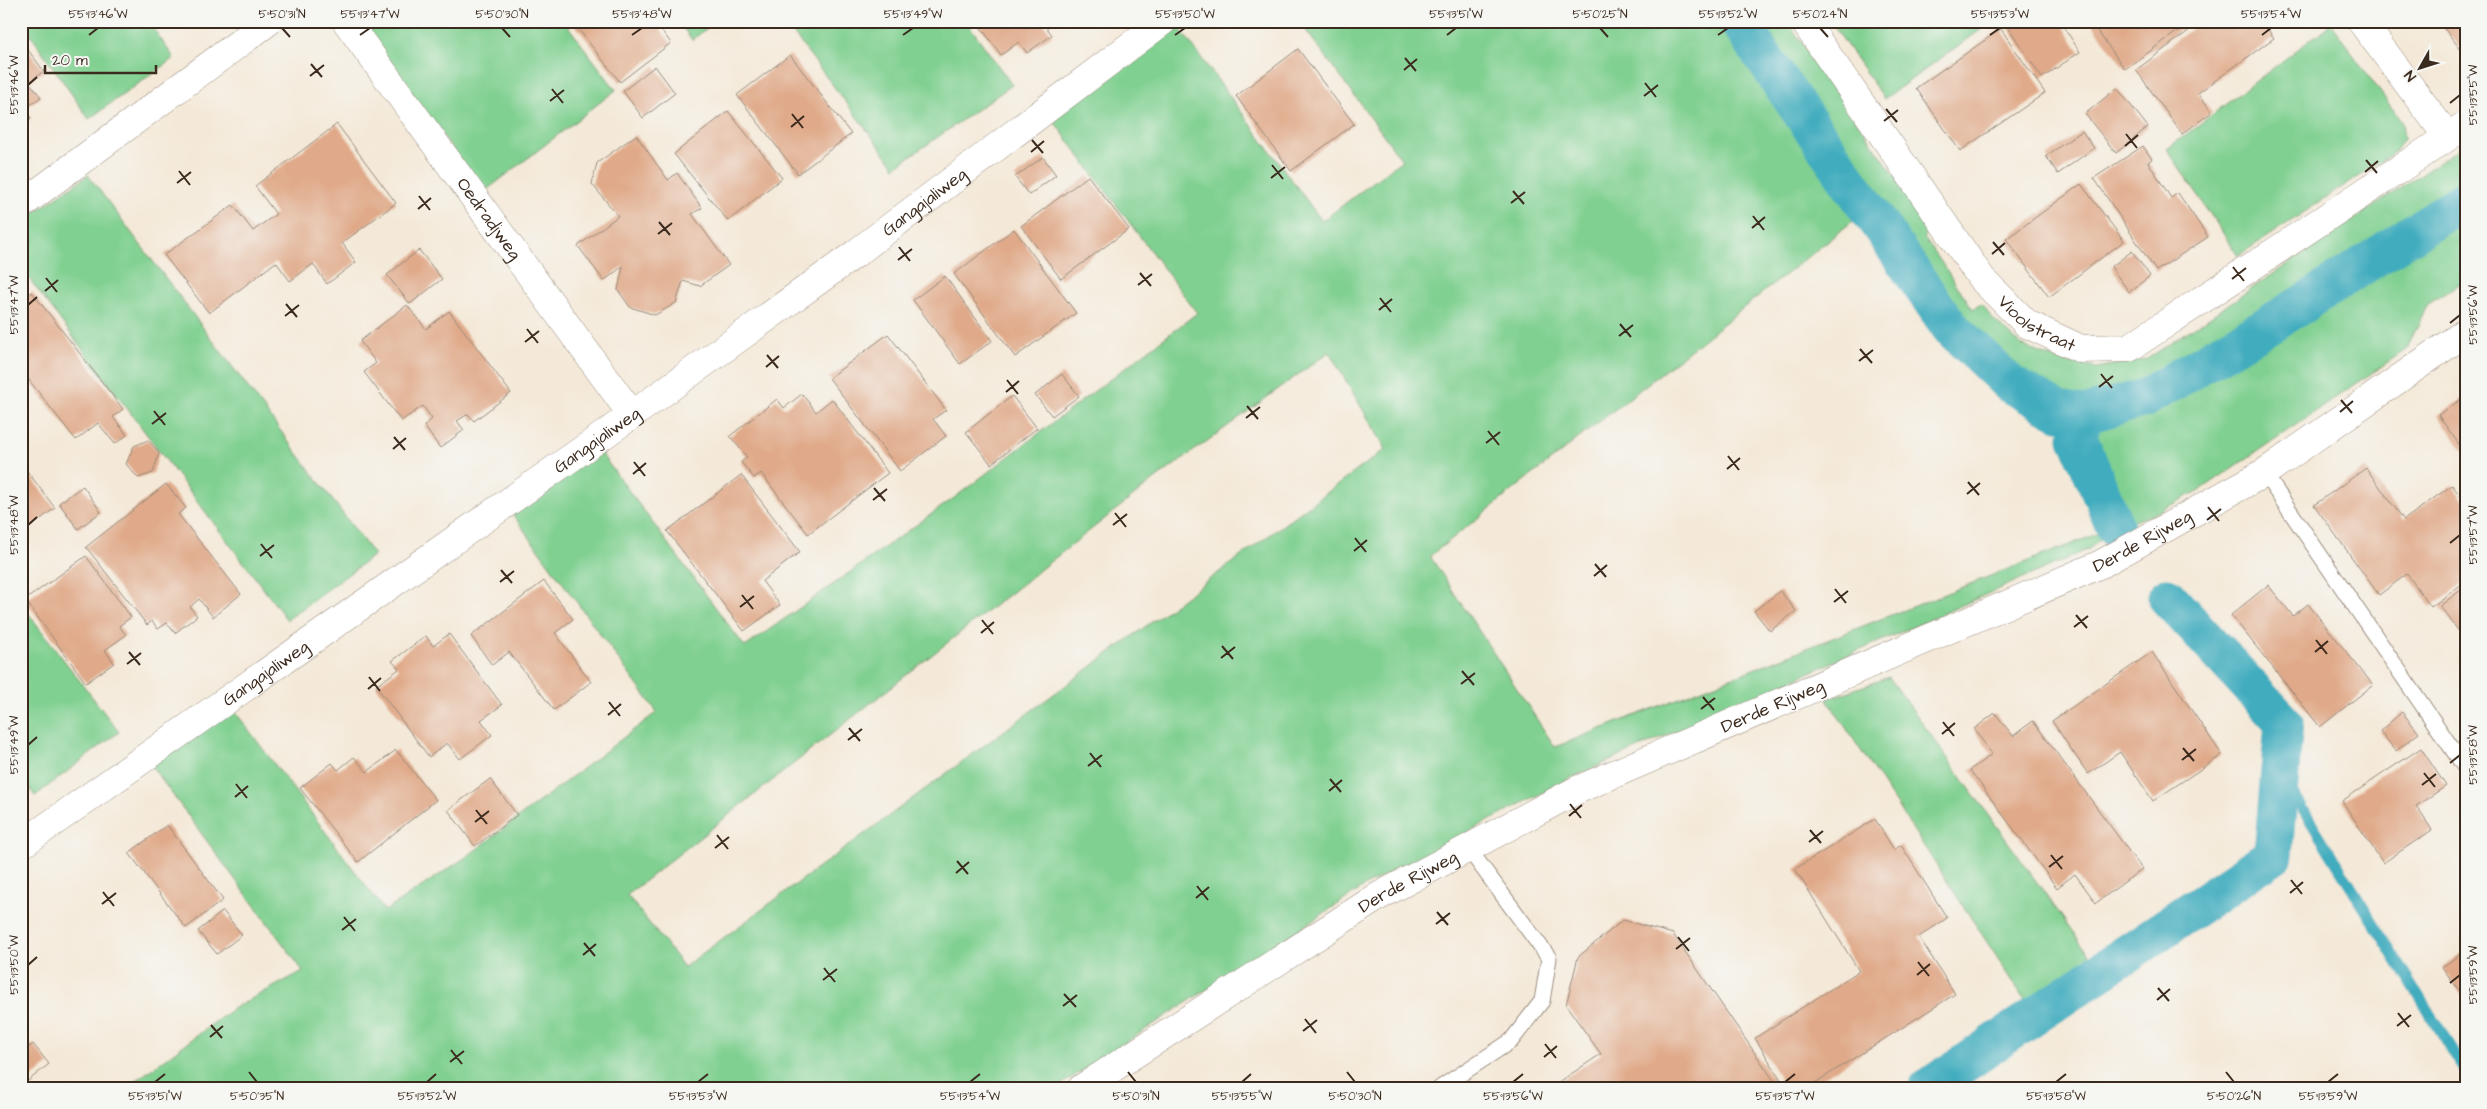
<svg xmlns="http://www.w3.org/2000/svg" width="2487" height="1109" viewBox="0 0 2487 1109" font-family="'Architects Daughter',sans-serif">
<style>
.green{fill:#80d091;stroke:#5e7d58;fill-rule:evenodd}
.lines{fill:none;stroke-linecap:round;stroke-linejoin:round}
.stream{stroke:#3facbe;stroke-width:11}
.canal{stroke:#3facbe;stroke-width:39}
.building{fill:#e0aa8a}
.lane-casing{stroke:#988a7b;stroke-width:17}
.street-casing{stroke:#988a7b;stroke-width:29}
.secondary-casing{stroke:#988a7b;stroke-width:29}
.lane{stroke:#fff;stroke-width:15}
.street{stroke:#fff;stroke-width:28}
.secondary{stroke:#fff;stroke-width:28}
.ticks{fill:none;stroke:#3b2a1e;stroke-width:2}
.labels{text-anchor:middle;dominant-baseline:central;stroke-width:4;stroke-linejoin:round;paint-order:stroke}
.street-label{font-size:18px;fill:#3b2a1e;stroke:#f6f6f2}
.neatline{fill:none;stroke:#3b2a1e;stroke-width:2}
.ticks-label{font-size:12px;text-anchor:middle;fill:#3b2a1e}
</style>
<rect width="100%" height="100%" fill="#f6f6f2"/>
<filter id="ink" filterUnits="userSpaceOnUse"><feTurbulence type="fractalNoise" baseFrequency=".02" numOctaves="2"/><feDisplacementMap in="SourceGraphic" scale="10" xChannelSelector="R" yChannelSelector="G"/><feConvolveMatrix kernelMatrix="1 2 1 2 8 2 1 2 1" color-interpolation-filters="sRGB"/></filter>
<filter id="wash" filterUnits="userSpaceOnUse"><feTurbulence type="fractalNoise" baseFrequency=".0096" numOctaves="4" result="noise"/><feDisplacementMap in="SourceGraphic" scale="20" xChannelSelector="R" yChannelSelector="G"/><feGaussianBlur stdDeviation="1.12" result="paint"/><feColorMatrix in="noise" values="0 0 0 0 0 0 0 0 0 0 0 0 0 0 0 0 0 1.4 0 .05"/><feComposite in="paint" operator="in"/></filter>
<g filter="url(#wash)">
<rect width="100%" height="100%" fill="#f4e9d8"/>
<!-- green -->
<path class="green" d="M21,21H148L174,58L89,119Z
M359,21H564L616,90L484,192Z
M678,21H716L692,40Z
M784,21H966L1012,85L895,167Z
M1174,21L1322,221L1402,160L1299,21H1787L1931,227L1924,237L1973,309L1981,304L1992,318L2021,345L2062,362L2096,368L2147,359L2466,144V279L2427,305L2407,349L2202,489L2152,515L2115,527L2089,549L1571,778L1370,883L1056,1088H126L234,1008L303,971L150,764L230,705L385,911L469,855L657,712L505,504L591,440L745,647L954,498L1197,313L1043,107ZM1868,209L1950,327L2010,384L2059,411L2083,415L2078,438L2115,527L1555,747L1430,556ZM1329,352L1386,449L684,967L627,895L1154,480Z
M1830,21H1993L1884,99Z
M2331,24L2402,122L2404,139L2395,152L2238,256L2167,149Z
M88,175L374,555L287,620L21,268V222Z
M21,604L119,732L35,796L21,776Z
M1889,677L2101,971L2035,1015L1827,699Z"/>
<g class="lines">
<!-- stream -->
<path class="stream" d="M2280,772L2466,1072"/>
<!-- canal -->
<path class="canal" d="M1738,21L1950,327L2010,384L2059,411L2083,415L2145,398L2303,304L2466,199
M2083,415L2078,438L2115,527
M1928,1088L2273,855L2284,723L2167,597"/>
</g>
<g id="blocks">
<!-- building -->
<path class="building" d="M572,21H654L671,43L620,82Z
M976,21H1048L1044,24L1052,35L1027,53L1019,42L1001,55Z
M2004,21H2060L2080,52L2042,78Z
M2090,21H2192L2125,69Z
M2202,21H2262L2274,38L2198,93L2212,112L2182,134L2136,70Z
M2438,21H2466V56Z
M2001,29L2045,93L1960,151L1916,88Z
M21,41L44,71L29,82L41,97L24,109L31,118L21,125Z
M1298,49L1354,124L1291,171L1236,96Z
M790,55L851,134L798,174L737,95Z
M655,66L675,93L643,118L623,91Z
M2117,88L2148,127L2116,153L2085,114Z
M728,111L782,178L728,221L674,154Z
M337,124L396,203L342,243L356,262L327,284L313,264L290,281L276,262L209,313L164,255L233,205L253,231L276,214L255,186Z
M2082,131L2094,148L2058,174L2046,156Z
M636,135L668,180L677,173L702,208L692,214L729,265L700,286L683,281L676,303L655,315L630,307L618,290L623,266L604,281L578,246L618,216L592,184L597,163Z
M2143,146L2152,159L2148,162L2171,198L2178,193L2208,237L2156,271L2094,178Z
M1043,157L1056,175L1029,195L1015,177Z
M1088,176L1129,229L1061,279L1021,226Z
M2081,184L2124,241L2049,297L2006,239Z
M1014,229L1076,313L1015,357L954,274Z
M419,250L442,279L410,304L387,275Z
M2132,251L2150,276L2129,292L2111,267Z
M945,276L992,341L960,364L913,300Z
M32,292L123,409L113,417L127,435L115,444L98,423L76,440L21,370V301Z
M407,305L426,329L449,311L511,393L474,421L468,414L457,421L464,430L440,448L424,426L432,419L423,406L401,421L364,372L376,363L360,341Z
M888,334L946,410L933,419L946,436L900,471L829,378Z
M1062,374L1079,396L1052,416L1035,395Z
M802,394L816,412L832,399L888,473L808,534L761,473L754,478L741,462L747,457L730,436L777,399L784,408Z
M1012,396L1037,428L991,464L966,432Z
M2466,396V454L2438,415Z
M148,440L159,453L153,473L138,478L126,464L134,446Z
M21,463L55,508L21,534Z
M2366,468L2404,520L2452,485L2466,503V581L2431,607L2407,574L2379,595L2314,505Z
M741,475L800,552L762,581L780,605L744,631L667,531Z
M166,484L186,508L178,514L241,594L213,617L199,599L190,607L197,616L175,633L167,623L158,629L152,621L147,625L86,547Z
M83,486L101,512L78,529L59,503Z
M86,556L131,617L119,626L126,635L105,650L114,663L86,683L25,600Z
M544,581L573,619L555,633L591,682L554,710L509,652L492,665L471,636Z
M2268,585L2293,616L2308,604L2373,685L2320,727L2231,615Z
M2466,586V641L2440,606Z
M1780,591L1796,611L1770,631L1754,611Z
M449,634L502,705L481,720L492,735L460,759L447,743L429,757L376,686L399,669L392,661L426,636L433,646Z
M2152,652L2222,755L2153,801L2120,752L2088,774L2052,721Z
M2402,712L2419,733L2396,751L2380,731Z
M1995,713L2013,736L2033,721L2142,869L2096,903L2075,874L2057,888L1970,770L1992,754L1974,729Z
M2421,748L2446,786L2416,806L2432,830L2383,863L2342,801Z
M396,750L436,800L358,862L300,788L332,763L338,770L354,757L367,772Z
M490,779L517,815L475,846L448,810Z
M1875,819L1894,850L1901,845L1947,918L1919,937L1955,994L1807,1088H1786L1755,1038L1859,971L1795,869Z
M167,825L223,900L186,928L129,853Z
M223,911L242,935L217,954L198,931Z
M1623,920L1673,934L1779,1088H1550L1601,1054L1566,1005L1578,957Z
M2466,950V1000L2442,967Z
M33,1044L49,1064L28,1081L21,1072V1053Z"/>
</g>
</g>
<g filter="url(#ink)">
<use href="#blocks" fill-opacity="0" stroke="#988a7b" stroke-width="1"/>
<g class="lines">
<defs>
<path id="lane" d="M2264,473L2466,769
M1440,1088L1511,1041L1542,1001L1549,958L1468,848"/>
<g id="street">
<path id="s1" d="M346,21L632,415"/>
<path id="s2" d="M1804,21L1982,279L2027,324L2081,349L2129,348L2466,125"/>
<path d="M2361,21L2447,136"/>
<path d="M21,205L269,21"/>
<path id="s3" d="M21,845L632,415L855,254L1163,21"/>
</g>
<g id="secondary">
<path id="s4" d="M1082,1088L1379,896L1577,790L2101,564L2264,473L2466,332"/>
</g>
</defs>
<!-- lane casing -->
<use href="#lane" class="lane-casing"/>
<!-- street casing -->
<use href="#street" class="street-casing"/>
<!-- secondary casing -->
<use href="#secondary" class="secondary-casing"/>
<!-- lane -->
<use href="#lane" class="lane"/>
<!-- street -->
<use href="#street" class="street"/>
<!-- secondary -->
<use href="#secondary" class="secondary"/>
</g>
</g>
<!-- ticks -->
<path class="ticks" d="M282,28L290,37M502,28L510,37M1600,28L1608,37M1820,28L1828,37M89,35L98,28M360,35L370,28M632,35L642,28M903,35L913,28M1175,35L1185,28M1447,35L1456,28M1718,35L1728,28M1990,35L2000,28M2262,35L2271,28M1405,58L1416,71M311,64L322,77M1404,70L1417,59M310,76L324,65M1645,83L1656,97M28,85L37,77M552,89L563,103M1644,96L1658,85M550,101L564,90M2450,103L2460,95M1886,109L1897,122M792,114L803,128M1884,121L1898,110M791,127L804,116M2126,134L2137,148M1032,140L1043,153M2125,146L2138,135M1031,152L1044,141M2366,160L2377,173M1272,165L1283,179M179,171L190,185M2365,172L2378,161M1271,178L1285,167M177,183L191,172M1513,191L1524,204M419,196L430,210M1511,203L1525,192M418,209L431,198M1753,216L1764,230M659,222L670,235M1752,228L1765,217M658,234L672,223M1993,242L2004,255M899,247L910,261M1992,254L2005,243M898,260L912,249M2233,267L2244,281M1140,273L1151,286M46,278L57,292M2232,279L2246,268M1138,285L1152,274M45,291L58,280M1380,298L1391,312M286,304L297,317M28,305L37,297M1379,310L1392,299M285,316L299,305M2450,323L2460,315M1620,324L1631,337M527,329L538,343M1619,336L1633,325M525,342L539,331M1860,349L1872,363M767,355L778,368M1859,361L1873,350M766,367L779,356M2101,374L2112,388M1007,380L1018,394M2099,387L2113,376M1006,392L1019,381M2341,400L2352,413M1247,406L1258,419M154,411L165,425M2340,412L2353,401M1246,418L1260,407M152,424L166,413M1488,431L1499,445M394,437L405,450M1486,443L1500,432M393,449L406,438M1728,456L1739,470M634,462L645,476M1727,469L1740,458M633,474L646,463M1968,482L1979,495M874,488L885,501M1967,494L1980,483M873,500L887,489M2208,507L2219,521M1115,513L1126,527M2207,520L2221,509M28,525L37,517M1113,525L1127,514M1355,538L1366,552M2450,543L2460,535M261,544L272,558M1354,551L1367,540M260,556L274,545M1595,564L1606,577M501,570L512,583M1594,576L1607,565M500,582L514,571M1835,589L1846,603M742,595L753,609M1834,602L1848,591M740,607L754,596M2076,615L2087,628M982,620L993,634M2074,627L2088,616M981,633L994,622M2316,640L2327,654M1222,646L1233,659M129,652L140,665M2315,652L2328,641M1221,658L1235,647M127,664L141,653M1462,671L1474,685M369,677L380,691M1461,684L1475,673M368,689L381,678M1703,697L1714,710M609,702L620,716M1701,709L1715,698M608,715L621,704M1943,722L1954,736M849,728L860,741M1942,734L1955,723M848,740L862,729M28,745L37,737M2183,748L2194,761M1090,753L1101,767M2182,760L2196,749M2450,763L2460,755M1088,766L1102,755M2424,773L2435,787M1330,779L1341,792M236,784L247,798M2422,785L2436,774M1329,791L1342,780M235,797L248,786M1570,804L1581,818M476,810L487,824M1569,816L1582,805M475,822L489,811M1810,830L1821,843M717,835L728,849M1809,842L1823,831M715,848L729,837M2051,855L2062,869M957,861L968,874M2049,867L2063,856M956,873L969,862M2291,880L2302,894M1197,886L1208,900M103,892L114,906M2290,893L2303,882M1196,898L1209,887M102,904L116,893M1437,912L1448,925M344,917L355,931M1436,924L1450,913M342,930L356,919M1678,937L1689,951M584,943L595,956M1676,949L1690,938M583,955L596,944M1918,962L1929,976M28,965L37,957M824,968L835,982M1917,975L1930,964M823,980L837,969M2450,983L2460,975M2158,988L2169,1001M1064,994L1076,1007M2157,1000L2170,989M1063,1006L1077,995M2398,1013L2409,1027M1305,1019L1316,1033M211,1025L222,1038M2397,1026L2411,1015M1303,1031L1317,1020M210,1037L223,1026M1545,1044L1556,1058M451,1050L462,1064M1544,1057L1557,1046M450,1062L464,1051M249,1072L257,1082M1128,1072L1136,1082M1347,1072L1355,1082M2226,1072L2234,1082M155,1082L165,1074M427,1082L436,1074M698,1082L708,1074M970,1082L980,1074M1242,1082L1251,1074M1513,1082L1523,1074M1785,1082L1795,1074M2056,1082L2066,1074M2328,1082L2338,1074"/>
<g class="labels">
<!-- street labels -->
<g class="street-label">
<text stroke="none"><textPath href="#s3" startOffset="1109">Gangajaliweg</textPath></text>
<text stroke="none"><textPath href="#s1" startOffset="244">Oedradjweg</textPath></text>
<text stroke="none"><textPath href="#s2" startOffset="385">Vioolstraat</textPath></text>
<text stroke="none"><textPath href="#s3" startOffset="704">Gangajaliweg</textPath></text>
<text stroke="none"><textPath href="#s4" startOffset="1196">Derde Rijweg</textPath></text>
<text stroke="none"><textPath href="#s3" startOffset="299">Gangajaliweg</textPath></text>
<text stroke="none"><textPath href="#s4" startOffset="791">Derde Rijweg</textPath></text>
<text stroke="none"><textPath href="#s4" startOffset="386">Derde Rijweg</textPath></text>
</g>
</g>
<!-- margin -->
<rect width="2487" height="1109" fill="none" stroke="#f6f6f2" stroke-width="55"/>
<!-- north arrow -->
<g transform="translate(2420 68) rotate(231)" stroke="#f6f6f2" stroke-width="4" paint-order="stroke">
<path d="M0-4L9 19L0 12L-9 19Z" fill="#3b2a1e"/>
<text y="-8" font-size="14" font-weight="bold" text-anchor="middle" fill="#3b2a1e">N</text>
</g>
<!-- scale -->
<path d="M45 65v8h111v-8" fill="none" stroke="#3b2a1e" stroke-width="2.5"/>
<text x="52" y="65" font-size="15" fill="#3b2a1e" stroke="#f6f6f2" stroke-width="4" paint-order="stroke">20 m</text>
<rect x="28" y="28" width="2432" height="1054" class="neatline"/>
<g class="ticks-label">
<text x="98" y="18">55°13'46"W</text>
<text x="282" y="18">5°50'31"N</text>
<text x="370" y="18">55°13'47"W</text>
<text x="502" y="18">5°50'30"N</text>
<text x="642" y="18">55°13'48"W</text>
<text x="913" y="18">55°13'49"W</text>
<text x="1185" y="18">55°13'50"W</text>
<text x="1456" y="18">55°13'51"W</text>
<text x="1600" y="18">5°50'25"N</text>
<text x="1728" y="18">55°13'52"W</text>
<text x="1820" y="18">5°50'24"N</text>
<text x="2000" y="18">55°13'53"W</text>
<text x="2271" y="18">55°13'54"W</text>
<text transform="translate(14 85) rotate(-90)" y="4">55°13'46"W</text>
<text transform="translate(2473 95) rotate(-90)" y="4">55°13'55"W</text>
<text transform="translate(14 305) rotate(-90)" y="4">55°13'47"W</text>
<text transform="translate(2473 315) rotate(-90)" y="4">55°13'56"W</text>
<text transform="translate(14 525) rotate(-90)" y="4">55°13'48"W</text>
<text transform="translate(2473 535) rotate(-90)" y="4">55°13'57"W</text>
<text transform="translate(14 745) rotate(-90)" y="4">55°13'49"W</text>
<text transform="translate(2473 755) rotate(-90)" y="4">55°13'58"W</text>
<text transform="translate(14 965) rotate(-90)" y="4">55°13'50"W</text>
<text transform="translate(2473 975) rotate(-90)" y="4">55°13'59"W</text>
<text x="155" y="1100">55°13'51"W</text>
<text x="257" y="1100">5°50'35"N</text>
<text x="427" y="1100">55°13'52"W</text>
<text x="698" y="1100">55°13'53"W</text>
<text x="970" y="1100">55°13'54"W</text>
<text x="1136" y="1100">5°50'31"N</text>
<text x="1242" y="1100">55°13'55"W</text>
<text x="1355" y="1100">5°50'30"N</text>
<text x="1513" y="1100">55°13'56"W</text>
<text x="1785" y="1100">55°13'57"W</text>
<text x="2056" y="1100">55°13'58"W</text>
<text x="2234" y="1100">5°50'26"N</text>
<text x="2328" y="1100">55°13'59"W</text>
</g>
</svg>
